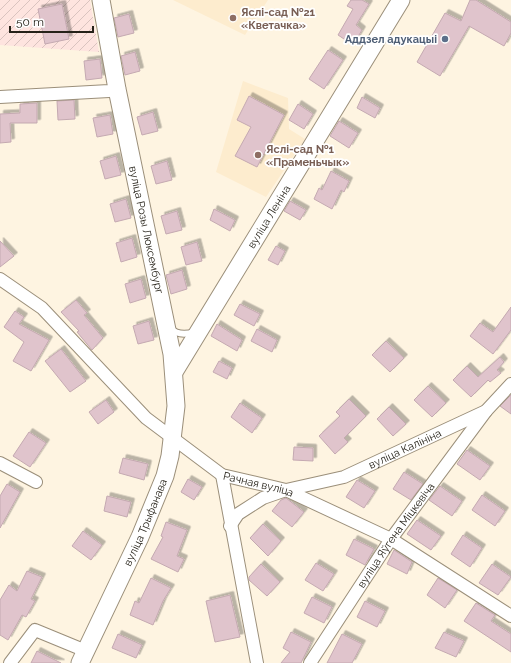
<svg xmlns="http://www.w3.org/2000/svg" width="511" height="663" viewBox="0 0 511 663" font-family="Raleway,sans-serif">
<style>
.industrial{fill:url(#industrial-furrows)}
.built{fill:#fdecce}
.building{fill:#e0c4cc;stroke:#c4a9b1;filter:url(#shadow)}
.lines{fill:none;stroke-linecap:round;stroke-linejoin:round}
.lane-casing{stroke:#9b8f7a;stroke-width:8}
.street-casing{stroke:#9b8f7a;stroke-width:14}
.secondary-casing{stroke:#9b8f7a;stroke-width:19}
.lane{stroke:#fff;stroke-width:6}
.street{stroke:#fff;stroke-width:12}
.secondary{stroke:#fff;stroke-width:17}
.education-dot{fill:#8d6e63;stroke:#fff;stroke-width:1.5}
.service-dot{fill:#5c6f8a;stroke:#fff;stroke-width:1.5}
.labels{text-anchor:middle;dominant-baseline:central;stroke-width:3.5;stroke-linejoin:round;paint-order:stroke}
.education-label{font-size:11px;font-weight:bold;fill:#785e54;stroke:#fff;text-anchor:start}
.service-label{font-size:11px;font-weight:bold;fill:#4e5e75;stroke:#fff;text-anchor:end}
.street-label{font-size:11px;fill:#262219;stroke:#fff}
</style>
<defs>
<pattern id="industrial-furrows" width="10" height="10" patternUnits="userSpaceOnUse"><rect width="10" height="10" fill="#fee4df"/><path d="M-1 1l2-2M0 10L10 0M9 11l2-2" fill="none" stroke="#dac3bf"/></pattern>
<filter id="shadow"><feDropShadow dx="3.5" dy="-3.5" stdDeviation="0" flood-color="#0004"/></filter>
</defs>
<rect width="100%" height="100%" fill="#fef4e1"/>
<!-- industrial -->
<path class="industrial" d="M0,0H90L99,52L0,45Z"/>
<!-- built -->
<path class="built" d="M173,0H268L245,35Z
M243,81L288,98L289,129L305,139L266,197L216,172Z"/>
<!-- building -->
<path class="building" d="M351,0H362L369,4L356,25L362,30L353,45L338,35L353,9L347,6Z
M470,0H476L511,22V33L504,46L469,26L440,76L417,62L445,13L461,21Z
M62,4L69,39L45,44L38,9Z
M129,14L134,33L118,37L114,18Z
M328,50L343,60L324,89L309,79Z
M135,52L140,71L125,75L121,56Z
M100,59L102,78L86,80L84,61Z
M249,96L284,115L257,167L235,156L251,127L237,120Z
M362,97L380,108L375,118L357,108Z
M74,100L75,119L58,120L57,101Z
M37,103V123H10L11,142L0,143V114L20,113V104Z
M298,104L313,114L304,129L289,120Z
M153,112L158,131L142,135L137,117Z
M110,115L113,134L97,137L93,118Z
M339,121L358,133L349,148L330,136Z
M116,156L121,175L105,179L100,161Z
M167,161L172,180L156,184L151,166Z
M331,171L349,181L344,192L341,190L332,209L314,199L319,188L322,190Z
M126,199L131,218L115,222L110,204Z
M290,201L306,210L300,220L284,211Z
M214,209L235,220L230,231L210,220Z
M177,211L182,230L166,234L161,216Z
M132,238L137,257L121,262L116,243Z
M0,241L14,256L0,267Z
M197,242L202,261L186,265L181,247Z
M276,246L285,251L278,265L268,260Z
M182,270L187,289L171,294L166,275Z
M141,279L146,298L130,303L125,284Z
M76,300L87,313L84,315L103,338L92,350L77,332L79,331L61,312Z
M240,304L260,314L254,326L234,315Z
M511,307V330L493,354L470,336L480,323L493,332Z
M15,311L24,317L19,324L49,340L31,371L13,361L24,342L4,327Z
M149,321L154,340L138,344L133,326Z
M217,324L242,340L237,351L211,336Z
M257,329L277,340L272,352L251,341Z
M386,341L404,358L390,372L372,355Z
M61,349L86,381L70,392L45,361Z
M500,357L504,362L497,370L501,373L490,382L488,380L471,397L453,380L467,366L478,377Z
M219,361L232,368L227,379L213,372Z
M428,386L446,403L432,417L414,400Z
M511,395V414L500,406Z
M349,399L366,416L344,438L348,442L335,454L319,436L340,416L336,412Z
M106,400L114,412L98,424L89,412Z
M240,403L262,418L252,433L231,417Z
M389,407L406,424L393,436L377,419Z
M29,432L46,443L30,467L13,456Z
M294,447L313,448V461L293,460Z
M467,450L490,466L480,480L457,464Z
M123,458L148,464L144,480L119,473Z
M404,472L423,484L411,500L393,489Z
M188,479L202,487L194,500L181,492Z
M357,480L375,491L364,508L346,497Z
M7,484L20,492L0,528V496Z
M440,486L462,501L452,516L429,500Z
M482,495L505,511L495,526L472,510Z
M107,496L131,502L127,517L104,511Z
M286,498L304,512L292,527L272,511L281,500Z
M417,520L441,536L431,550L407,534Z
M166,522L187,530L177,556L184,559L178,572L151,559L163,537L161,536Z
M263,524L281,541L268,556L250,538Z
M83,531L102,545L91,560L72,546Z
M463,535L482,548L470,567L451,554Z
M354,539L374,549L365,565L346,555Z
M394,550L412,562L407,574L387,564Z
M316,563L334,574L323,591L305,580Z
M261,564L280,582L267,596L249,580V577Z
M492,564L511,577L498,595L479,583Z
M27,571L42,577L31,599L35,601L26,617L22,615L8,640L0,635V600L9,585L17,591Z
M151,578L171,588L163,601L153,625L130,615L135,601L139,603Z
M438,578L457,590L445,608L427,595Z
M230,595L240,637L215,642L206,601Z
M312,597L332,607L324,623L304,613Z
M365,601L385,611L377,627L357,617Z
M476,603L495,615L491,621L511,634V652L464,621Z
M291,632L311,642L301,663H281L290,652L283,648Z
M444,632L464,641L456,657L435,648Z
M118,634L142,645L136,658L112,648Z
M342,634L362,644L352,663H327Z
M37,651L61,663H31Z"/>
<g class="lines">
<defs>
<path id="lane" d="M170,328C177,335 185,335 194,332"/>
<g id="street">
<path d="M0,97L109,91L117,89"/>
<path id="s1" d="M0,279L42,308L146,418L222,475L286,490L391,539L511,616"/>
<path d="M0,463L36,482"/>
<path d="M222,475L257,663"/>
<path id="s2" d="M230,526L238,514L263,498L286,490L344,477L486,411L511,384"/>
<path d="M10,663L35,630L86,651"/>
<path id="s3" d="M310,663L391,539L486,411"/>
</g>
<g id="secondary">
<path id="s4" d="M174,372L401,0"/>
<path id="s5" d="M80,663L140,537L165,476L170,456L176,406L172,354L117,89L101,0"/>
</g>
</defs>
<!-- lane casing -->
<use href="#lane" class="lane-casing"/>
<!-- street casing -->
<use href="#street" class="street-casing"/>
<!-- secondary casing -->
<use href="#secondary" class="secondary-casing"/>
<!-- lane -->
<use href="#lane" class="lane"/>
<!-- street -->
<use href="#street" class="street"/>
<!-- secondary -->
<use href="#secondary" class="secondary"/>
</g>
<!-- markers -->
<g class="education-dot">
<circle cx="233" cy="18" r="4"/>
<circle cx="258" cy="155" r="4"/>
</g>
<circle class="service-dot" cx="445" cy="39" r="4"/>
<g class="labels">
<!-- education labels -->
<g class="education-label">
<text x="241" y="12">Яслі-сад №21<tspan x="241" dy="13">«Кветачка»</tspan></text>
<text x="266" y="149">Яслі-сад №1<tspan x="266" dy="13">«Праменьчык»</tspan></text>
</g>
<!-- service labels -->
<g class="service-label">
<text x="437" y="39">Аддзел адукацыі</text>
</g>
<!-- street labels -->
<g class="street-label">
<text stroke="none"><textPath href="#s4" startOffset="182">вуліца Леніна</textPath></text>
<text transform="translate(146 230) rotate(78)">вуліца Розы Люксембург</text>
<text stroke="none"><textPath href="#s2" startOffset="195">вуліца Калініна</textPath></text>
<text stroke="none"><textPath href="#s1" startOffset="335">Рачная вуліца</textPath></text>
<text stroke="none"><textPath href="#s5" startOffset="155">вуліца Трыфанава</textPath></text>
<text stroke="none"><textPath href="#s3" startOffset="154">вуліца Яўгена Міцкевіча</textPath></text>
</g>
</g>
<!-- scale -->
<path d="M10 26v6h83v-6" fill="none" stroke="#262219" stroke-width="2"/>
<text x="16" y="26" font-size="12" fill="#262219" stroke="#ffffff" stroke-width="3" paint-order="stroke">50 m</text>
</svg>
